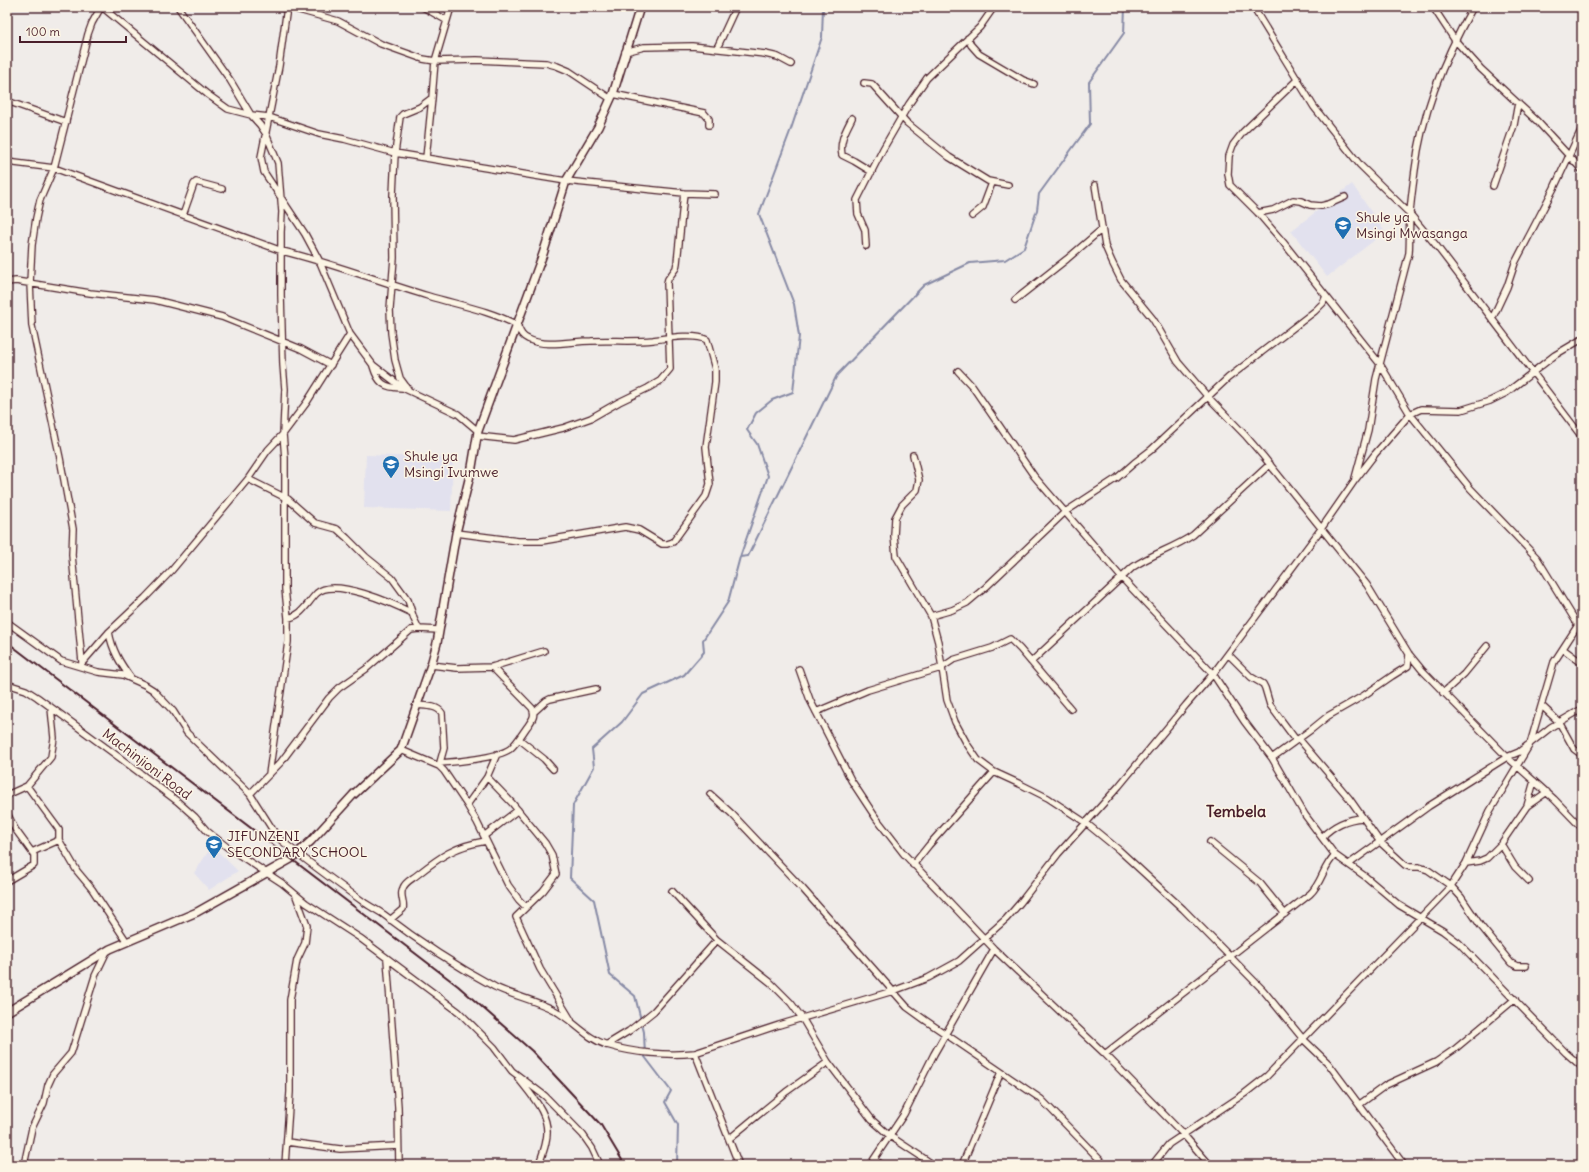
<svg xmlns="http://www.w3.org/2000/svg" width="1589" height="1172" viewBox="0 0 1589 1172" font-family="Delius,sans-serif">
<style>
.built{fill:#e2e1ee}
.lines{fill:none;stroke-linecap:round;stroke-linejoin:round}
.stream{stroke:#878aa5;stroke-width:2}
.minor-casing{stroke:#4a1f2b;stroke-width:8}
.tertiary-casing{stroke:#4a1f2b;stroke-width:10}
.minor{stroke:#fcf5e5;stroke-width:5.5}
.tertiary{stroke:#fcf5e5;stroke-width:7}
.rail{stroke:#4a1f2b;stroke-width:2}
.labels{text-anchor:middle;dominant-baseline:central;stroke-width:3;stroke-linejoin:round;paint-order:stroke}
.poi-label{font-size:14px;fill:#4a1f2b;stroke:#fcf5e5;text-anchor:start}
.street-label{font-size:14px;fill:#4a1f2b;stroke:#fcf5e5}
.quarter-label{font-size:16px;font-weight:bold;fill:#4a1f2b;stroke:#fcf5e5}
</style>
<rect width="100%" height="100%" fill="#f0ece9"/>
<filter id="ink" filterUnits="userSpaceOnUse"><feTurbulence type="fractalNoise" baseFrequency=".025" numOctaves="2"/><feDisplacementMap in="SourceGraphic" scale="8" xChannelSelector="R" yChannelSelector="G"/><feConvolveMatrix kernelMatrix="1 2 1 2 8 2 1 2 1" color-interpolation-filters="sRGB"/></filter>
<g filter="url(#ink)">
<!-- built -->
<path class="built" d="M1352,184L1385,232L1327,277L1291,231Z
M366,455L453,458L451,511L364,508Z
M212,846L238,871L209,890L194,873Z"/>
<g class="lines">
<!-- stream -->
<path class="stream" d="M740,557L748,556L837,375L924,285L970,263L1005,260L1024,248L1037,210L1039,194L1090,124L1089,82L1124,33L1125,7
M677,1165L678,1125L665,1102L671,1091L645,1057L644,1032L635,996L610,975L594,900L570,878L573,805L594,767L592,749L622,722L643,694L684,675L704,652L703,640L728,602L740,557L768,476L757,444L747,430L756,413L772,400L793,392L799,336L794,304L759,214L791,129L822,37L823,7"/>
<defs>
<path id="minor" d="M102,7L207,94L228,109L251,115L260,125L266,134L278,163L282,212L281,232V295L283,365L285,389L283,434L285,458V589L288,618V642L269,774
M178,7L230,80L251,115L269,117L319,134L344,139L395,153L566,181L684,193L715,194
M277,7L287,9
M287,7L279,66L261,157L264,172L305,234L319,260L350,334L373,365L403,388L458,414L478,431
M288,7L338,21L381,44L423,59L435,61L477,60L546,63L557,66L569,71L611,99
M423,7L446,20
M1253,7L1314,107L1360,165L1410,214L1435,244L1582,437
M1433,7L1454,39L1481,69L1537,121L1582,170
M968,38L971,45L979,54L1023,80L1034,84
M717,48L736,7
M625,52L644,47L692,46L765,54L778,57L791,64
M1298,79L1243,132L1233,145L1229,156L1228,174L1230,185L1258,213L1283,242L1326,296L1380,364L1410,414L1470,488L1537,558L1578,625
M864,83L872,84L907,123L949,157L988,181L1008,185
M613,94L704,113L709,119V125
M7,101L66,122
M852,118C846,130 839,141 842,155L854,161L872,172
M426,158L432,98
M7,162L54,168L282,251C332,263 378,281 428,296C458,305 489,310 517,325C520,331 521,336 528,339C546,348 571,341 591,341C612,340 632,342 653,340C667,338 695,333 707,340L715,369V382L706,447L710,484L706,496L673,542L667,544H662L639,530L625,527L542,541H518L456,533
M1095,185L1105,246L1112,262L1121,280L1153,319L1178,362L1208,397L1245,435L1263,456L1367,585L1409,654L1422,670L1507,757L1554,799L1582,828
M1493,186L1514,125L1518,103
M1258,213L1273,210L1293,200L1301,201L1310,205L1321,206L1329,204L1345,197
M183,215L194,184L196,182L222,189
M972,216L983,207L992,183
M866,246L865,230L858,214L857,200L883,149L909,104L927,78L980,27L994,7
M7,282L16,281L90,293L155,300L222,317L301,349L331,365
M1015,300L1067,259L1102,229
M1492,319L1507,287L1515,263L1554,188L1582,128
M373,366C378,383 384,388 402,388
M958,371L972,386L1034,476L1121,577L1213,674L1244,721L1272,758L1305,815L1335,855L1366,877L1399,905L1443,931L1459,943L1566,1053L1582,1067
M408,389L400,378L395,360L391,333L390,309L394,258L393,195L395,153L400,117L403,114L420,107L432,98L435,61L451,7
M477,436L514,440L563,428L591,418L619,402L648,388L660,381L670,369L667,283L668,279L676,268L677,263L684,193
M913,455L919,480L917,490L902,505L895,518L894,536L896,556L931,616L938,642L947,700L955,722L967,744L978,760L994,772L1020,784L1048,798L1086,823L1119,850L1183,909L1263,990L1303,1039L1328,1063L1404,1165
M1355,478L1368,430L1376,379L1409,253C1410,240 1409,226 1410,213C1411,199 1413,185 1415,170C1422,112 1444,58 1473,7
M248,479L288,499L315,523L337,529L347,538L366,557L392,578L408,600L414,619L419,629
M931,616L952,610L967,603L986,587L1065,512L1117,478L1134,463L1151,450L1228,378L1315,311L1323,303L1326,296
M288,618C302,616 307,603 317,593C334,577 394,604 412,613
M7,622L61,661L98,672L123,675L145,685L153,690L173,711L187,733L250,794L276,835L282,841C309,863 337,883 365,903C371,907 377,910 383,914C418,941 456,966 495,987C514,996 535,1000 554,1010C573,1020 587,1039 607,1045C633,1053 668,1056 695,1053L779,1025L893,991L928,978L959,961L1006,919L1020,903L1058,854L1119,786L1186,705L1213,674L1321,529L1355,480L1375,454L1410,414L1421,409L1461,410L1490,401L1506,393L1555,355L1582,339
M109,632C112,650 120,663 131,678
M1563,649L1582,663
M1228,654L1251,677L1263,684L1265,688L1270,705L1296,740
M82,662L72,555L73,529L60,458L32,326L30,283L32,245L36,218L40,200L54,168L88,34L92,23L101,7
M1031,662L1133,567C1152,554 1174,548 1193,535L1270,464
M82,663L109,632L145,598L172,570L248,479L268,450L283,434L307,402L350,334
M431,665L457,668L492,667L544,651
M799,669L810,700L851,780L876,818L904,854L994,949L1105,1054L1183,1134L1210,1165
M7,684L26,690L37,697L120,758L177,801L195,817L207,831L227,847L282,883L306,903L360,938L459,1012L494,1047L512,1071L545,1096L583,1135L592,1148L600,1165
M1443,693L1464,674L1487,646
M416,705C424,706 437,705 442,713L444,748L439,766
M1542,706L1559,722L1574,749L1582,755
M534,712L546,701L550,699L596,689
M816,712L868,690L941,668L953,660L992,648L1010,639L1020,649L1071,709
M519,739L544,759L553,769
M1299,739L1349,798L1380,842L1405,865L1410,867H1419L1428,870L1451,886L1461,897L1480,925L1511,963L1517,966H1526
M401,750L439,766L444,771L467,805L477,822L508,885L519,900L526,907
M1272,758L1312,729L1328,716L1363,696L1392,676L1408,666L1409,654
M440,763C456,762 497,758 510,749C517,743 522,734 527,727C532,720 536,716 532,708L492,667
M487,777L512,803L545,843L552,855L556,874L543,891L516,917L540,969L571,1020
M27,786L57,827L59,830V840L77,871L92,889L127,942
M250,794L281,762L329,698L339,688L366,669L411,630L419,629L439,630
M710,794L732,814L803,889L907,1007L925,1020L1041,1099L1105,1165
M7,795L27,786L51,757L54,738L51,708
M467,805L487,777L497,754
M1527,806L1547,792
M7,813L15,829L34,855V865L7,881
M484,836L518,810
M1322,837C1334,825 1346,819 1363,818
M1210,842L1260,883L1285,914
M1501,844L1515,867L1529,881
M32,852L59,840
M1466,863L1480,861L1487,858L1501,844L1527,806L1534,781
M1349,864L1429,806L1507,757L1519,752L1551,727L1582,709
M913,865L929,845L994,772
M672,891L717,940L770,982L791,1003L802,1018L828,1062L872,1120L890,1136L934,1165
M390,920L403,909C405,902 399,895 403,888C405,882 412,879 417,875C441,856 455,846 486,841
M387,959L398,1107L399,1165
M606,1045L629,1031L654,1011L717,940
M695,1053L739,1165
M1105,1054L1310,894C1322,883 1323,866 1335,855
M518,1078C532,1096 552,1116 546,1141C545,1149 541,1157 539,1165
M1360,1104L1386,1085L1436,1062L1455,1049L1515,999
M729,1139L786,1092L828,1062
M287,1142L340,1149L398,1146
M874,1159L882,1165
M24,1165L32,1128L44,1103L48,1085L53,1074L71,1053L73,1047L95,976L107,951
M285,1165L290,1092V1000L297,960L305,943L307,926L296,896
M870,1165L904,1114L934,1054L994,949
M962,1165L1001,1072
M1152,1165L1169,1144L1244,1094L1267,1076L1451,886L1466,863L1490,811L1530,744L1554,662L1582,619"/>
<path id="tertiary" d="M7,1012L110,949L197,912L291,859L311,841L353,795L401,750L431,665L437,643L456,533L472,467L478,431L543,254L566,181L598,127L613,94L640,7"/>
</defs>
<!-- minor casing -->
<use href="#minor" class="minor-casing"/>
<!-- tertiary casing -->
<use href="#tertiary" class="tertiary-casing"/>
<!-- minor -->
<use href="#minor" class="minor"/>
<!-- tertiary -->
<use href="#tertiary" class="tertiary"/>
<!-- rail -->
<path class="rail" d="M7,642L458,986L532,1051L601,1125L625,1165"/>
</g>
</g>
<!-- icons -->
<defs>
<symbol id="school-pin" viewBox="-11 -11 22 30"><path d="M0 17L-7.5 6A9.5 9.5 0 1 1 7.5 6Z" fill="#1f6fb2" stroke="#fcf5e5"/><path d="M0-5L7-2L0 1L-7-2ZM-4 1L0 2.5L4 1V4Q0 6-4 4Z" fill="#fff"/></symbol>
</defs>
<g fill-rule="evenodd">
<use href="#school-pin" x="1333" y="215" width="20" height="27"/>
<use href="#school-pin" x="381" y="454" width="20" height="27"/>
<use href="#school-pin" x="204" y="834" width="20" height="27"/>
</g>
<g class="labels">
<!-- poi labels -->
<g class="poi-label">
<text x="1356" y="217">Shule ya<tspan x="1356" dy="16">Msingi Mwasanga</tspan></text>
<text x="404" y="456">Shule ya<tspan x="404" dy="16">Msingi Ivumwe</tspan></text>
<text x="227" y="836">JIFUNZENI<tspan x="227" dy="16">SECONDARY SCHOOL</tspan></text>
</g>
<!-- street labels -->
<g class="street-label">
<text transform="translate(147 764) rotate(37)">Machinjioni Road</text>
</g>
<!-- quarter labels -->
<g class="quarter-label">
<text x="1236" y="811">Tembela</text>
</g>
</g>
<!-- margin -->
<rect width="1589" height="1172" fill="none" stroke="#fcf5e5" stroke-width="24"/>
<rect x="12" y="12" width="1565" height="1148" fill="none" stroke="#4a1f2b" stroke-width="1.5" filter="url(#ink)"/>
<!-- scale -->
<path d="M20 36v6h106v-6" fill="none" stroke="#4a1f2b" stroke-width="2"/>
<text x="26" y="36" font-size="12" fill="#4a1f2b" stroke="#fcf5e5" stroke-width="3" paint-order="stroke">100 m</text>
</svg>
